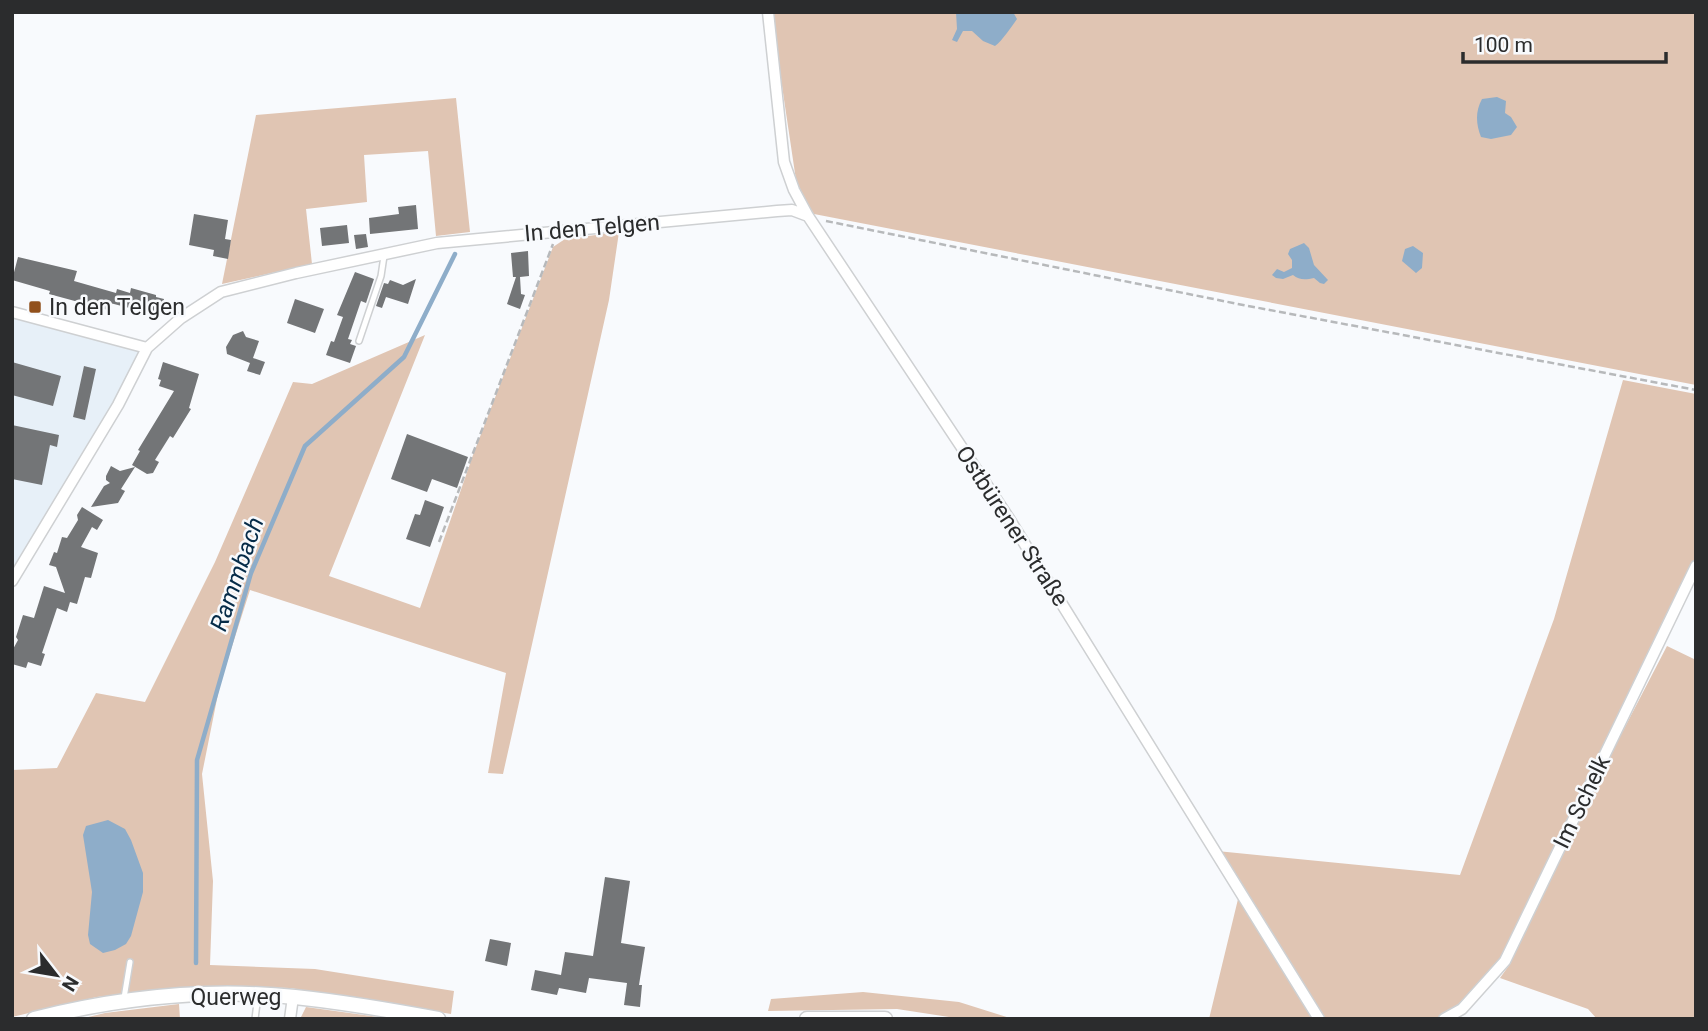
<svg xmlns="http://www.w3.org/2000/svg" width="1708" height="1031" viewBox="0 0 1708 1031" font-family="Roboto,sans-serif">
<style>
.built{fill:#e7f0f8}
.green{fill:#e0c5b3}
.water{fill:#8eadc9}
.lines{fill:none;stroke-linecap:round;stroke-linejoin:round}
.stream{stroke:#8eadc9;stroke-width:4.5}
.building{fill:#737577}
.service-casing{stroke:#ced0d2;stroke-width:8}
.minor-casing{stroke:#ced0d2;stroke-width:13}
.tertiary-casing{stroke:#ced0d2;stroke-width:17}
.path{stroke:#b7b9bb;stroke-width:2.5;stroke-dasharray:7 3.5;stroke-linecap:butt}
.service{stroke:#fff;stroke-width:5}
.minor{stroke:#fff;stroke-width:10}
.tertiary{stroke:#fff;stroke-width:14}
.poi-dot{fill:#91501c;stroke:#f8fafd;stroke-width:2.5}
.labels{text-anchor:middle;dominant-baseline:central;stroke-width:5;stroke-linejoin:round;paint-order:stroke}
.street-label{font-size:23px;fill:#2b2c2d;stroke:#f8fafd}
.poi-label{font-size:23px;fill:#2b2c2d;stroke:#f8fafd;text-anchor:start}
.water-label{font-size:24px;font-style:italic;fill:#052b48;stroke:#f8fafd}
</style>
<rect width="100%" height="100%" fill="#f8fafd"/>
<!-- built -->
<path class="built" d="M12,313L147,348L12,578Z"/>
<!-- green -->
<path class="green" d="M771,12H1696V385L814,214L804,199L796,180Z
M456,98L470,232L436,236L428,151L364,155L367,202L306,209L312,264L222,284L256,115Z
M619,232L609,300L503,774L488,773L506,673L250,590L220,684L202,774L213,881L210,965L315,969L454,991L451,1014L290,988L200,986L97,997L12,1017V770L57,768L96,693L145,702L215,562L293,382L312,384L425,335L329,576L420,608L473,455L553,247L565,239Z
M1623,380L1696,394V560L1501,960L1458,1006L1435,1019H1322L1217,851L1460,875L1554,619Z
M1667,646L1696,660V1019H1597L1588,1009L1500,978L1510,964L1574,825Z
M1239,895L1315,1019H1209Z
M863,992L959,1002L1013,1019H962L897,1009L768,1011L771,999Z
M179,1004L180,1019H80L105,1013Z
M306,1007L393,1019H300Z"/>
<!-- water -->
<path class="water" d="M956,12H1013L1017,19C1012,26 1002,41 995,46L983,41L972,31H963L957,42L952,40L957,29Z
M1497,97L1506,101L1505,113L1511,117L1517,127L1511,135L1491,139L1481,137C1476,124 1475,112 1482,99Z
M1304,243L1309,248L1314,265L1328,280L1324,284L1320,283L1314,278C1305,280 1299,280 1293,275L1283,279L1276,278L1272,275L1277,269L1284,272L1292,268V260L1288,254L1290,249Z
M1413,246L1423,253L1422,268L1416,273L1402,261L1405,249Z
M108,820L125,829L131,840L143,873V892L131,936L126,944L115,950L103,953L90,944L88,935L92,892L83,835L86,826Z"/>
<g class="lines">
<!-- stream -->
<path class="stream" d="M196,963L197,760L251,573L305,446L404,357L455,254"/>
</g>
<!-- building -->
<path class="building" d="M416,205L418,229L370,234L369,218L399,214L398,207Z
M194,214L228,220L225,239L231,240L228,259L213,256L214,250L189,245Z
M347,225L349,243L322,246L320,228Z
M366,234L368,247L356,249L354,235Z
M528,251L529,276L520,277L521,294L525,295L520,309L507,304L516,277H513L511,253Z
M18,257L77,271L74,281L116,293L117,289L130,293L131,288L156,295V297L164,299L161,316L110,303L108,310L49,294L50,291L12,280Z
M355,272L374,279L366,303L361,301L348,339L352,340L350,344L356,346L350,363L326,355L331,341L334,342L343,317L337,315Z
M416,279L408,304L386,297L382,308L376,306L384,283L388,284L390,280L403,285Z
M295,299L324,309L315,333L287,323Z
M243,331L246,337L259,341L253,358L265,362L260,375L247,371L250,363L227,354L226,347L233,335Z
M12,362L61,376L53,406L12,395Z
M163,362L199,374L189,408L191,409L173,438L170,436L155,460L159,462L153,473L147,474L132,465L140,451L138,450L174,391L159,386L161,380L158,379Z
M84,366L96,369L85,420L73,417Z
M12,425L59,435L57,447L50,445L42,485L12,479Z
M407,434L468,457L457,488L432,479L427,492L391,479Z
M111,466L120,471L135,467L121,489L125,491L118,503L91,507L104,486L110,483L106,480V476Z
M425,500L444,507L430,547L406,539L415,514L420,515Z
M82,507L103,520L97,530L92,527L81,547L98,553L91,578L85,577L77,604L70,602L67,612L57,608L42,653L45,654L41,666L28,662L26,668L12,664V651L18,640L16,637L23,615L34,618L44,586L65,593L56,567L49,565L54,552L57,553L62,537L67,538L78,520L77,515Z
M605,877L630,881L621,943L645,947L639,985H642L640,1007L624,1005L627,983L589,978L586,993L559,988L557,995L531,990L535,970L561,975L565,952L593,956Z
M490,939L511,943L507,966L485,961Z"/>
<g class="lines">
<defs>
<path id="service" d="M359,341L381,276L384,256
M124,998L130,962
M255,1019L258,995"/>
<path id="minor" d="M768,12L784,162L794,190L808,216L1008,517L1319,1019
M12,312L147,348
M12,581L118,405L147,348L181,318L221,292L296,273L437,243L777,211L792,210L808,216
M290,1019L293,997
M1444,1019L1462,1009L1505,961L1696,566"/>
<path id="tertiary" d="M34,1019C117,998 208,988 295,997C342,1002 390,1010 438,1019
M807,1019H885"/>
</defs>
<!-- service casing -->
<use href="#service" class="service-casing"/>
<!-- minor casing -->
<use href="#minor" class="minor-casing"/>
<!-- tertiary casing -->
<use href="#tertiary" class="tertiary-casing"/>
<!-- path -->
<path class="path" d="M826,221L1243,305L1696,390
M439,542L553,244"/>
<!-- service -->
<use href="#service" class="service"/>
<!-- minor -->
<use href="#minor" class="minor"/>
<!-- tertiary -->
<use href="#tertiary" class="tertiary"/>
</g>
<!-- markers -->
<rect class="poi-dot" x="28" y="300" width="14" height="14" rx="3.5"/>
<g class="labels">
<!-- street labels -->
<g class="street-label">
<text transform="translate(592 228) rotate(-5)">In den Telgen</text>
<text transform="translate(1012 526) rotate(57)">Ostbürener Straße</text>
<text transform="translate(1582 802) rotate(-64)">Im Schelk</text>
<text x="236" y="997">Querweg</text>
</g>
<!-- poi labels -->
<g class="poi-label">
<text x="49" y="307">In den Telgen</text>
</g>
<!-- water labels -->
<g class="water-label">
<text transform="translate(237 574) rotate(-71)">Rammbach</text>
</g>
</g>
<!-- border -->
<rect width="1708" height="1031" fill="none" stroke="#2b2c2d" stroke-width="28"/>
<!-- north arrow -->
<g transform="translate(56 975) rotate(121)" stroke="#f8fafd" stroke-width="5" paint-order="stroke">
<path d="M0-5L12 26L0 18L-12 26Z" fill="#2b2c2d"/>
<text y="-10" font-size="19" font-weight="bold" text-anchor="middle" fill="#2b2c2d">N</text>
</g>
<!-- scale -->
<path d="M1463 52v10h203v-10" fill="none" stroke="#2b2c2d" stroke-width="3.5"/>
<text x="1474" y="52" font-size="21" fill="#2b2c2d" stroke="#f8fafd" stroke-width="5" paint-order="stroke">100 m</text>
</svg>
